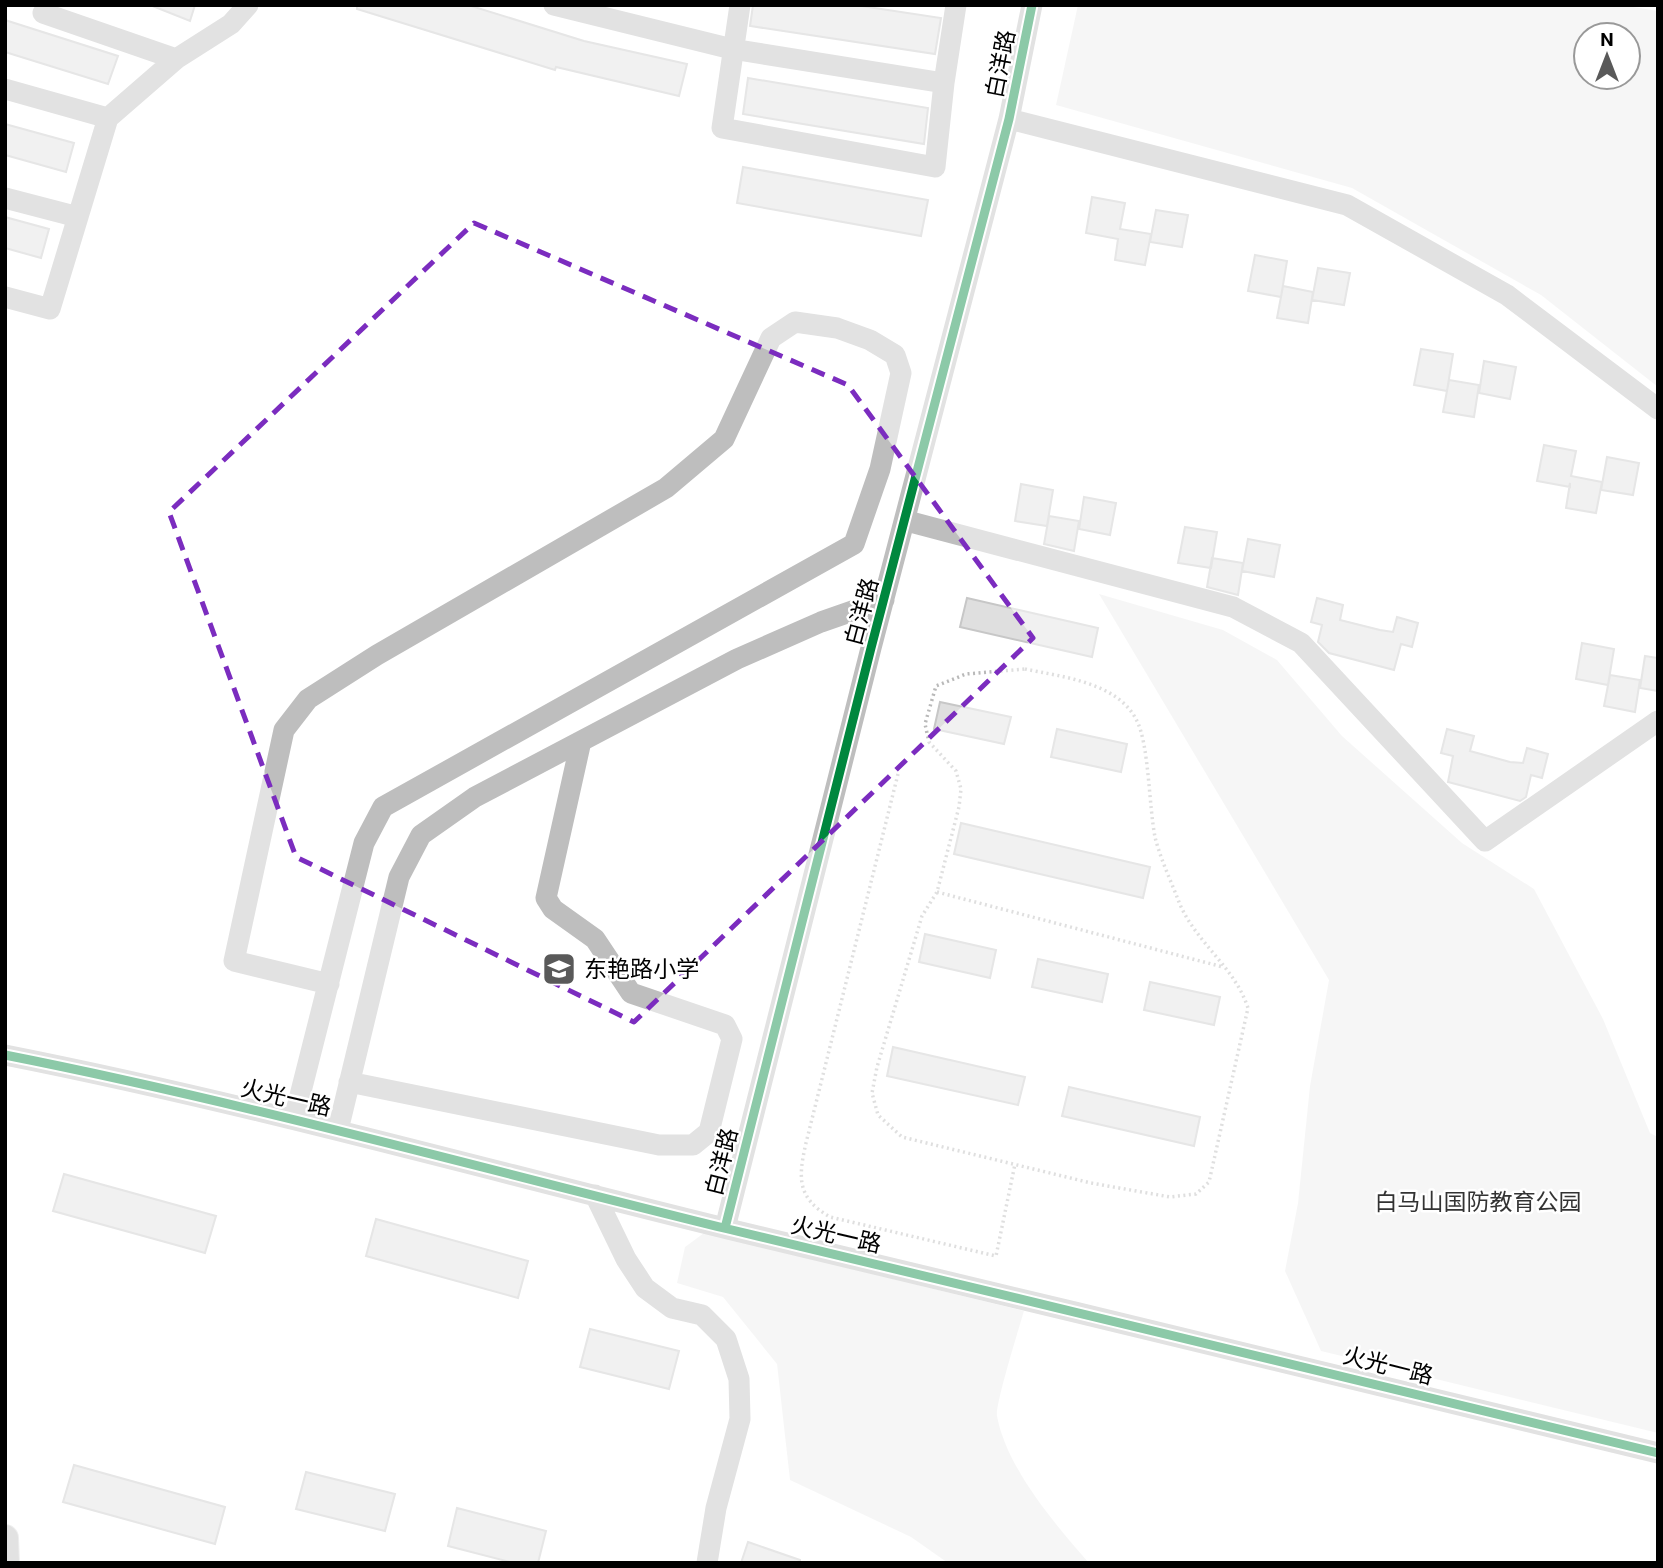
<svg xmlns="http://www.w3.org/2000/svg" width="1663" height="1568" viewBox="0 0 1663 1568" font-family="Roboto,'Noto Sans SC',sans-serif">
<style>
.green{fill:#ececec;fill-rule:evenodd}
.building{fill:#dfdfdf;stroke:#c7c7c7;stroke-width:2}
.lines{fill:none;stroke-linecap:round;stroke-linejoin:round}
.major-casing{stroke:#dbdbdb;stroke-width:28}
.path{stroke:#b9b9b9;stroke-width:3.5;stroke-dasharray:2 3.5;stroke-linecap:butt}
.minor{stroke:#bebebe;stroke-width:21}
.major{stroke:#bebebe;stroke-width:26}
.cycleway-casing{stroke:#fff;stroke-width:13}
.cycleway{stroke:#00873e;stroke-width:9}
.marked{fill:none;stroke:#7b2cbf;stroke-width:5;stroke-dasharray:14 9;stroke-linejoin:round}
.labels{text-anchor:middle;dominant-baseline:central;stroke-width:5;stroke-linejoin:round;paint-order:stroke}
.street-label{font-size:23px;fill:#000;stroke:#fff}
.poi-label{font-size:23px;fill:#000;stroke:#fff;text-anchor:start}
.park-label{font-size:23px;fill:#333;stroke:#fff}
</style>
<rect width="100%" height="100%" fill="#fff"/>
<!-- green -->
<path class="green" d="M1078,5H1621L1658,11V387L1541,295L1352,188L1056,105ZM1586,35H1628V77H1586Z
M1099,594L1223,630L1277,660L1342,736L1462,843L1534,889L1603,1019L1650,1133L1658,1137V1433L1321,1351L1285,1271L1298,1203L1310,1086L1329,980Z
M704,1233L1024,1311C1019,1328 995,1405 997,1416C1007,1469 1055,1524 1089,1563H948L911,1537L790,1480L777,1364L723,1297L677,1283L685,1247Z"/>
<!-- building -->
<path class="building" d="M150,5H195L190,21Z
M357,5H468L584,41L687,64L679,96L556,67L555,70L357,9Z
M753,5H855L941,18L935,54L750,26Z
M5,20L118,56L108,84L5,52Z
M748,78L928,108L924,144L743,114Z
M5,124L74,143L66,172L5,155Z
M743,167L928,200L921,236L737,203Z
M1092,197L1125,203L1120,229L1151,234L1145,265L1115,260L1118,239L1086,233Z
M1156,210L1188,215L1182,247L1150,242Z
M5,217L49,229L41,258L5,248Z
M1255,255L1287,261L1281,297L1248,291Z
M1318,268L1350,273L1344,305L1312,300Z
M1283,286L1313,292L1308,323L1277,318Z
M1421,349L1453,354L1447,391L1414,385Z
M1484,361L1516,367L1510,399L1479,393Z
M1449,380L1479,385L1474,417L1443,412Z
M1544,445L1576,451L1571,476L1602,482L1596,513L1566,508L1570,483V487L1537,481Z
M1607,457L1639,463L1633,495L1601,490Z
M1021,484L1053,490L1047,526L1015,521Z
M1084,497L1116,503L1110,535L1079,529Z
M1049,516L1079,521L1074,551L1044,544Z
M1185,527L1217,532L1211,568L1178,563Z
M1248,539L1280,545L1274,577L1242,571Z
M1212,558L1243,563L1238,595L1207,587Z
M967,598L1098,628L1092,657L960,627Z
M1317,598L1343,605L1340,620L1380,630L1393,632L1397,617L1418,623L1412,647L1401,644L1394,670L1329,653L1318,642L1322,625L1311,622Z
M1582,643L1614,649L1608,685L1576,679Z
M1645,656L1658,658V691L1640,688Z
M1610,675L1640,680L1635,712L1604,706Z
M940,702L1011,717L1004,744L934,729Z
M1057,729L1127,744L1121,772L1051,757Z
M1447,729L1474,736L1470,751L1510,762L1523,763L1527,748L1548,754L1542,778L1531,775L1526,797L1520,801L1448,782L1453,756L1441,753Z
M961,823L1150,867L1143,898L954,854Z
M925,934L996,950L990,978L919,962Z
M1038,959L1108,974L1102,1002L1032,987Z
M1150,982L1220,997L1214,1025L1144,1010Z
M893,1047L1025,1077L1018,1105L887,1076Z
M1069,1087L1200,1117L1194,1146L1062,1116Z
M64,1174L216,1216L205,1253L53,1211Z
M376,1219L528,1261L518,1298L366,1256Z
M590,1329L679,1351L669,1389L580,1367Z
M74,1465L225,1507L215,1544L63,1502Z
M306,1472L395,1494L385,1531L296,1509Z
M457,1508L546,1531L538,1563H514L448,1546Z
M748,1542L800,1560V1563H741Z"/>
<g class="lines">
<defs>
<path id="major" d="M5,1538L6,1563"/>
</defs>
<!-- major casing -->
<use href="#major" class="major-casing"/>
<!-- path -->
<path class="path" d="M1025,669C1062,677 1118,682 1137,721C1149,745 1149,807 1155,837C1160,858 1171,881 1179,902C1195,942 1235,967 1248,1008L1209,1182L1196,1194L1170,1197L1091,1183L902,1137L878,1115L872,1093L877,1067L922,916L937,892L959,807L961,789L956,771L929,742L925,724L936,686L966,674Z
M898,774L806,1143C798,1178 797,1198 830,1217L996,1256L1015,1164
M937,892L1223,967"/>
<!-- minor -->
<path class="minor" d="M554,5L732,49L944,83L956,5
M740,5L722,128L935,167L944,83
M43,13L176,59
M5,89L108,118
M1009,119L1347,205L1507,295L1658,409
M5,198L78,217
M5,297L50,309L108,118L176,59L231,24L248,5
M907,521L1233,607L1301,643L1485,841L1658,721
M5,1055C248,1103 487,1170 728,1229C1038,1304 1348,1376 1658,1453
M349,1082L659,1145H693L709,1132L732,1039L725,1025L631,993L595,939L553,909L546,898L581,741
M294,1119L364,843L383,807L854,544L880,469L901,373L895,355L870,340L837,328L795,322L771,338L724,439L666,488L377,655L308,699L284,730L234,961L329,984
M338,1130L399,877L421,835L475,797L737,659L821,622L884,600
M595,1195L626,1259L645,1288L672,1308L702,1315L726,1339L739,1379L740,1419L716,1508L707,1563
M725,1228L871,648L1009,119L1032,5"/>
<!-- major -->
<use href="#major" class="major"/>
<defs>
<path id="cycleway" d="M5,1055C248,1103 487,1170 728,1229C1038,1304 1348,1376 1658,1453
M725,1228L871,648L1009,119L1032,5"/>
</defs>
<!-- cycleway casing -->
<use href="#cycleway" class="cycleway-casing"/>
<!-- cycleway -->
<use href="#cycleway" class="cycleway"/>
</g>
<!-- marked area -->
<path d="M0 0H1663V1568H0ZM474,223L848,385L1033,638L634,1022L296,857L169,512Z" fill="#fff" fill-opacity=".55" fill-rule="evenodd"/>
<path class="marked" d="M474,223L848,385L1033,638L634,1022L296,857L169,512Z"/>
<!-- icons -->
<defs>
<symbol id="school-square" viewBox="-11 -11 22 22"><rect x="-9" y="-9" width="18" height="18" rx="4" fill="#595959" stroke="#fff"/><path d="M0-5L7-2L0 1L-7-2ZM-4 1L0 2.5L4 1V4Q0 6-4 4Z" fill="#fff"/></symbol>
</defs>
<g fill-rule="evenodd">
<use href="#school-square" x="540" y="950" width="38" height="38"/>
</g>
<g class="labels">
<!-- street labels -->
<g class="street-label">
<text transform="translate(1001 64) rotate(-79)">白洋路</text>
<text transform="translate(862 612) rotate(-75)">白洋路</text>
<text transform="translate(286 1098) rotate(13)">火光一路</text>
<text transform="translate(722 1162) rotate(-76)">白洋路</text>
<text transform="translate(836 1235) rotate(13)">火光一路</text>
<text transform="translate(1388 1366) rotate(14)">火光一路</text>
</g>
<!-- poi labels -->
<g class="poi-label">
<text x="584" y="969">东艳路小学</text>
</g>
<!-- park labels -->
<g class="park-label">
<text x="1478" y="1202">白马山国防教育公园</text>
</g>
</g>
<!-- border -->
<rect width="1663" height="1568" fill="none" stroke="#000000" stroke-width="14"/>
<!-- north arrow -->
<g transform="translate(1607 56)"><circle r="33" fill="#ffffff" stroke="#999999" stroke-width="2"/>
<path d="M0-5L12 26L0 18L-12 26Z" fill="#595959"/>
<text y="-10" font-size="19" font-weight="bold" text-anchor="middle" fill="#000000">N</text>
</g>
</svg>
